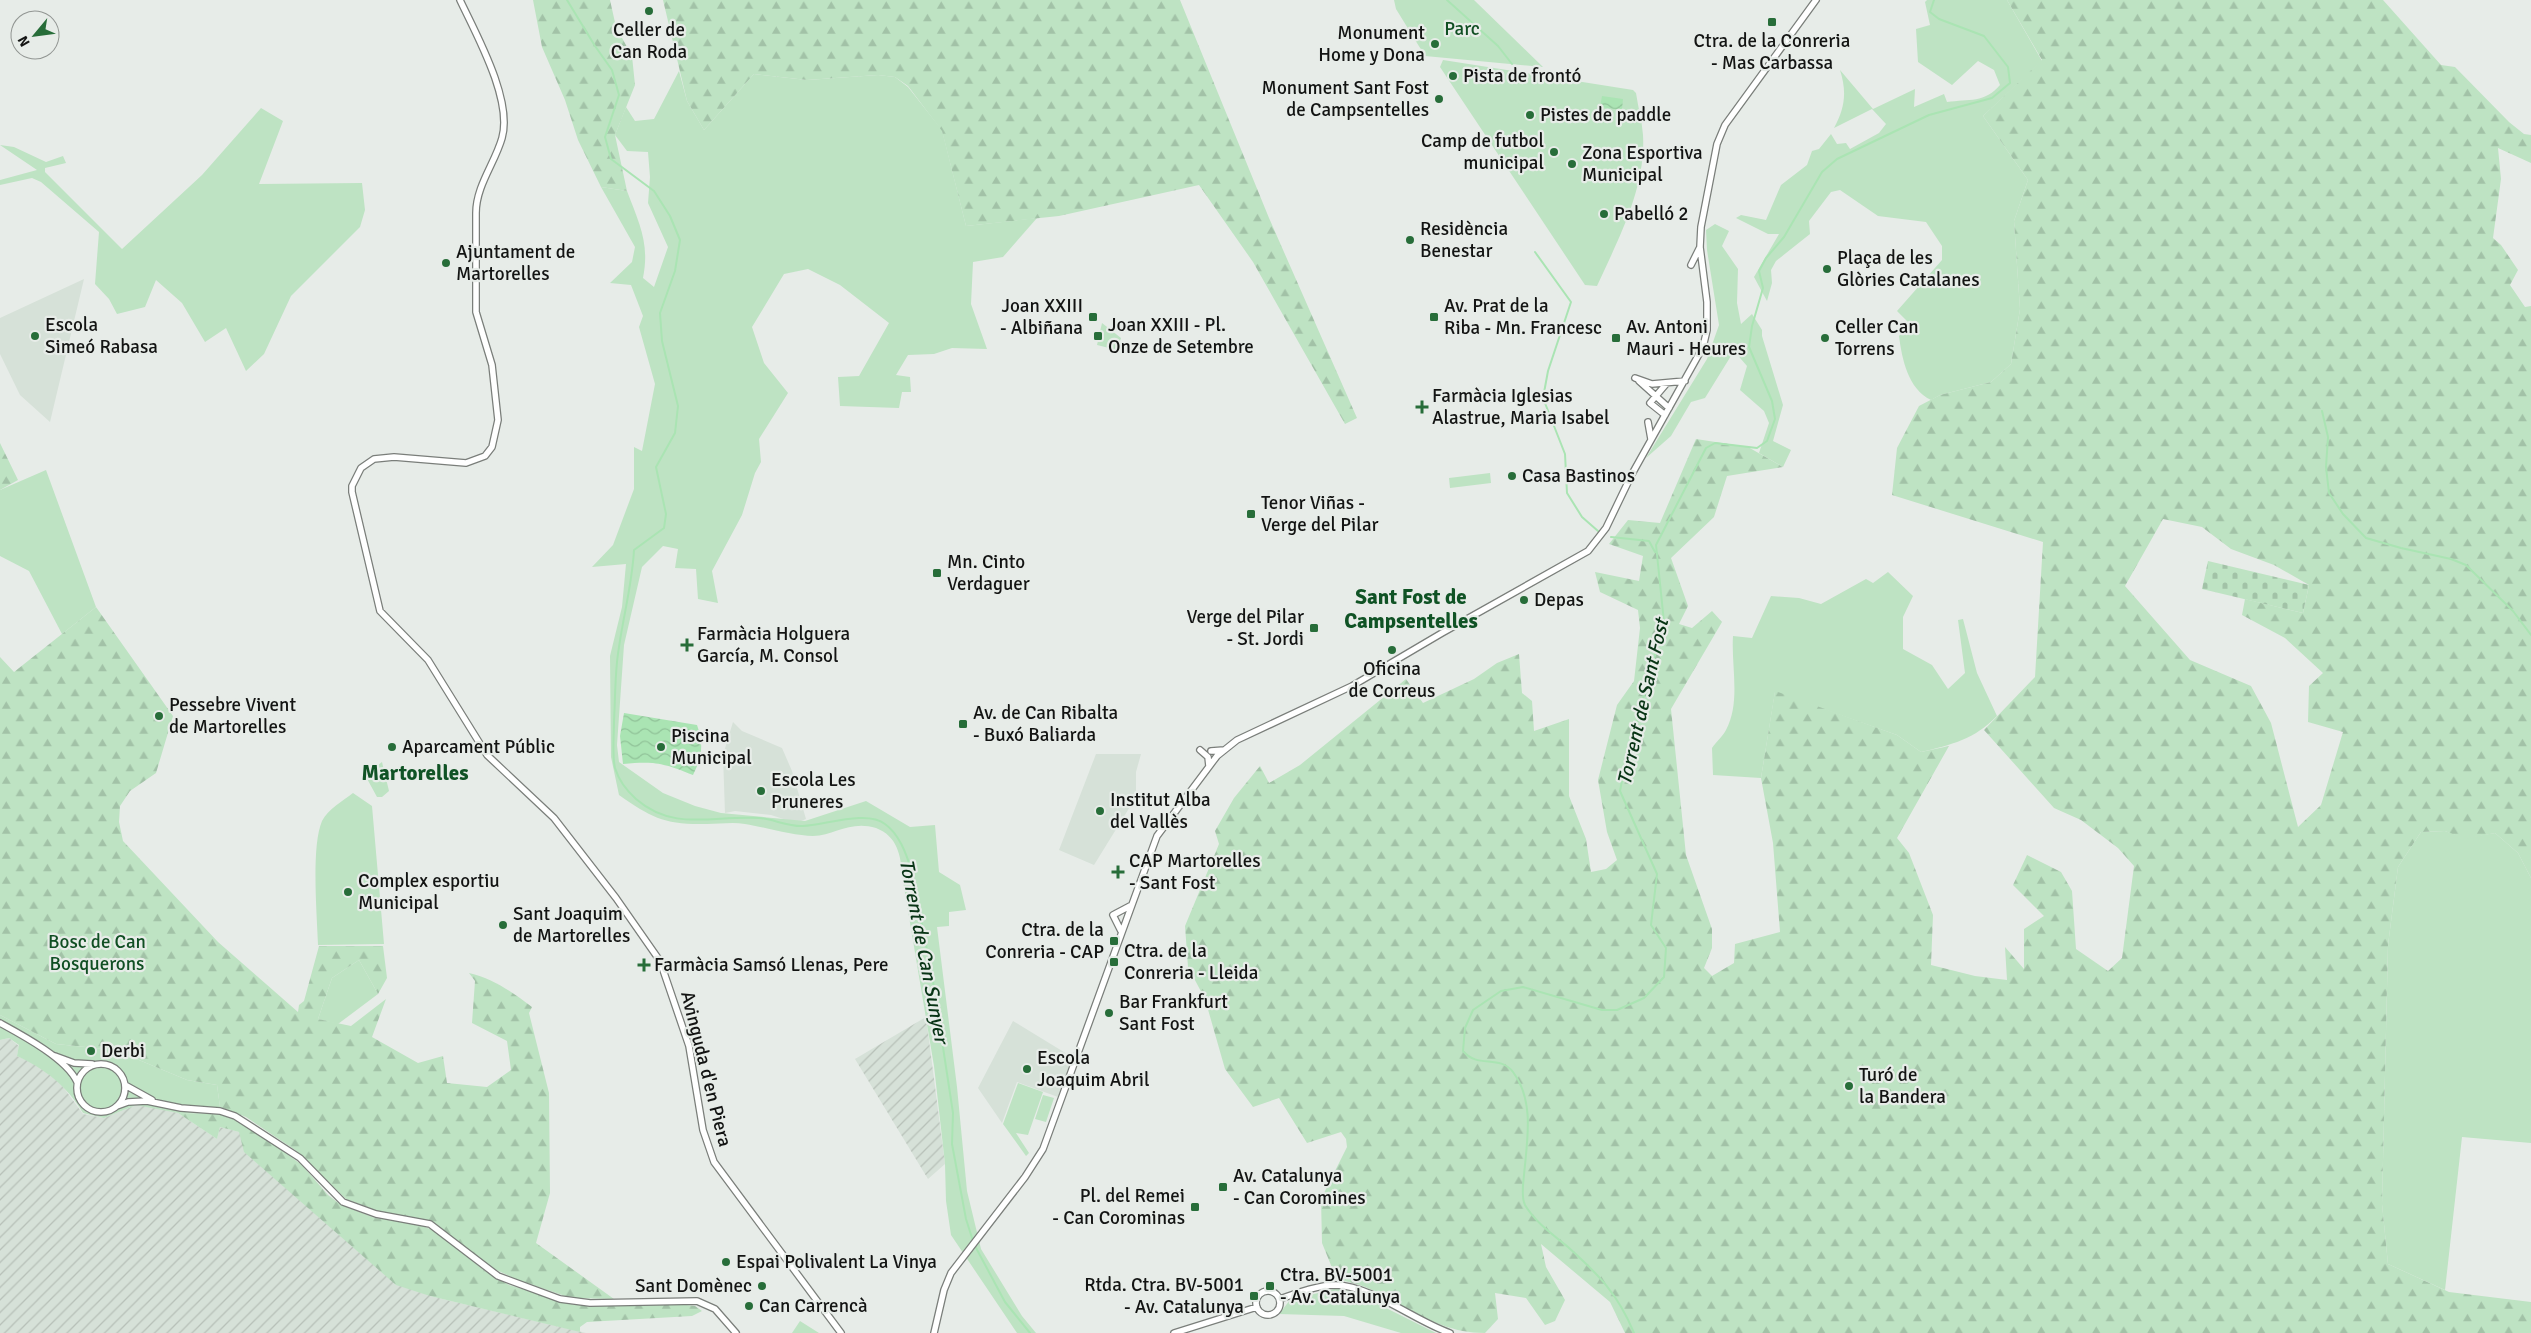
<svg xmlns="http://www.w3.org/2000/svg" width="2531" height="1333" viewBox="0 0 2531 1333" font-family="Signika,sans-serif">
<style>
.built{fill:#d6e1d8}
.industrial{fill:url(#industrial-furrows)}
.green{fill:#bee3c3}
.forest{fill:url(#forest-firs);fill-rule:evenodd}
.cemetery{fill:url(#cemetery-stones)}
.water{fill:url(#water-waves)}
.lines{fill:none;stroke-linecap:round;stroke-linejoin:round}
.stream{stroke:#aae4b3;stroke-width:2}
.tertiary-casing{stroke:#7a7e7a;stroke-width:8}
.tertiary{stroke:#fff;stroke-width:5.5}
.poi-dot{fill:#276d39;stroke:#e7ece8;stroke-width:2}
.labels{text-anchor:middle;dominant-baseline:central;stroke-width:4.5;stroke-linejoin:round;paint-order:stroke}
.park-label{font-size:19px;fill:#104f23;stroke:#e7ece8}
.poi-label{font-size:19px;fill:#131413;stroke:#e7ece8;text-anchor:start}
.street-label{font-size:19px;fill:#131413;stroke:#e7ece8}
.water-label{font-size:20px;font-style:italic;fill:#083415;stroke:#e7ece8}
.quarter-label{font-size:21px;font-weight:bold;fill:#105325;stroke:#e7ece8}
</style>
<defs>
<pattern id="industrial-furrows" width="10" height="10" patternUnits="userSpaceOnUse" patternTransform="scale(1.25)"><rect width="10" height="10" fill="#d6e1d8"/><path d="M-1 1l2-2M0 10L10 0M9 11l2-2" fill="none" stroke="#b7c0b8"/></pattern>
<pattern id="forest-firs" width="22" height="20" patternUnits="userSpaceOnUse" patternTransform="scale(1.25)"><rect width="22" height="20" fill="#bee3c3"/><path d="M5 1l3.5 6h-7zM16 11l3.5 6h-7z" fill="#a2c2a7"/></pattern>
<pattern id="cemetery-stones" width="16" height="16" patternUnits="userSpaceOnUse" patternTransform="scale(1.25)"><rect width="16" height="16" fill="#bee3c3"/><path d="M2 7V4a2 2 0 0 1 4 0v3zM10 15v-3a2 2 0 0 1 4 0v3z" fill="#a2c2a7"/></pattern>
<pattern id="water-waves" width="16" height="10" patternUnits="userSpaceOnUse" patternTransform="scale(1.25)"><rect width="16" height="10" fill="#aae4b3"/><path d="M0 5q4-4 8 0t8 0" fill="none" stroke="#91c399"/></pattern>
</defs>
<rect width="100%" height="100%" fill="#e7ece8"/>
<!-- built -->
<path class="built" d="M84,279L50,422L20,395L0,354V318Z
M733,722L742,731L782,748L792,771L806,819L796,823L771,815L735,811L725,813L723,755Z
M1096,754H1141L1136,772V797L1094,865L1059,850Z
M1013,1021L1072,1057L1058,1097L1017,1082L1002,1123L978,1088Z"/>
<!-- industrial -->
<path class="industrial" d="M926,1017L945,1164L928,1179L855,1059Z
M9,1038L19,1046L17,1056L36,1064L58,1080L83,1114L104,1118L136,1105L153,1107L178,1113L217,1139L220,1127L239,1132L430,1296L586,1333H0V1040Z"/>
<!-- green -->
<path class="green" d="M1394,0H1474L1543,67L1425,56L1396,9Z
M1927,0H2007L2042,61L1983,116L2028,180L2014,221L2020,309L2011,364L1991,382L1940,395L1931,400C1908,389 1902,359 1899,336L1910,324L1897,311L1942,260V246L1926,222L1878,216L1840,190L1831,192L1809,221L1810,234L1776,261L1771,270L1772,283L1767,301L1754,277L1779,234H1768L1736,218L1741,215L1766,220L1781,185L1807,165L1812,151L1819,149L1831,134L1837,144L1846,143L1850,149L1879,133L1886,124L1872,109L1834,128C1845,108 1847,92 1840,70L1873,109L1915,89L1914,107L1944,94L1947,102C1969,99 1985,103 2000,85L1994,70L1978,61L1952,85L1918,62L1916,29L1930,25L1925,2Z
M1443,60L1633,90L1636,93C1638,107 1642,121 1643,135C1646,188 1618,240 1597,286L1585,285L1440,67Z
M679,71L687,101L704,130L754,74L807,80L878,75L895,77L908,87L942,130L966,226L1037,218L1003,257L973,262L971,304L987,349L952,348L934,354L908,355L896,375L910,377L911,392H902L899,408L840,406L838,377L859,376L889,323L840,285L808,269L784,274L752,327L764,363L788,393L759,439L761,462L755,473L742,515L712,571L718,603L698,599L696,569L675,568L678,549L663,546L642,567L624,645L617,745L619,762L663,793L695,806L721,813L805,821L866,801L910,827L935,825L939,872L960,885L966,910L949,912V926L937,927L957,1087L967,1191L981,1249L1022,1316L1036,1333H1017L951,1235L946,1201L945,1164L934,1066L902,875C901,855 897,836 876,828C851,820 835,835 813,836C794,836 764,827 745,824C733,822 719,824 707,824C665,825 652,818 619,795L611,757L610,656L622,607L626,564L592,567L613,545L634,489V447L642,451L655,384L639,327L643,316L631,285L610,283L632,262L635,247L601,187L627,191C639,223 650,243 643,278L654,287L668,247L648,203L650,177L648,152L627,151L615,135L626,107L635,121L654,119Z
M261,108L283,121L259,184L362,183L365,210L360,227L291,296L264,354L246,371L226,328L205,342L182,303L156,280L145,307L117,314L109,299L95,284L99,232L41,182L32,178L0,185V180L37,170L0,145L14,147L46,162L63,156L66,163L45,168V172L122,249L202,175Z
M1715,224L1729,231L1722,246L1738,269L1737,303L1741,324L1752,314L1762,330V336L1783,405L1773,441L1791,450L1783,467L1759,453L1769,423L1764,411L1740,390L1747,366L1734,351L1705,398L1691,402L1671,436L1646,458L1707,359L1719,325L1707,250L1706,230Z
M1102,323L1121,338L1117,350L1097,345Z
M46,470L96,607L62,634L29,571L0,556V490Z
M1490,473L1491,483L1450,488L1449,478Z
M1888,572L1913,596L1903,617V649L1932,665L1948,689L1965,673L1958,620L1963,619L1977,673L1997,716C1975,739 1951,745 1921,752L1897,735L1775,692L1761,778L1713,775L1712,748C1716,742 1723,736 1726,730C1741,702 1731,666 1733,636L1752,638L1771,596L1799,598L1821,604L1866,579L1873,583Z
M382,762L389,791L382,797H377L365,775Z
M353,793L372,806L384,944L318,945C317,914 311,847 322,821C328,809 343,801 353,793Z
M2445,831L2465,838L2495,833L2518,853L2531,878V1143L2462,1137L2445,1290L2388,1264L2382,1204L2388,945L2398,867L2421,832Z
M359,960L378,994L338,1024L318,1019L332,978Z
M0,1015L56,1044L115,1050L187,1080L217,1085L220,1107L218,1114L178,1113L136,1105L104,1118L83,1113C67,1086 45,1069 17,1056L19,1045L9,1038L0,1040Z
M1018,1083L1043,1092L1028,1135L1016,1133L1029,1153L1026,1156L1003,1124Z
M1043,1095L1054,1098L1046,1122L1035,1119Z
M1338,1288L1356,1293L1436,1333H1401L1344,1316L1279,1314L1290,1300Z
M800,1321L819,1333H792Z"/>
<!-- forest -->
<path class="forest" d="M533,0H610L616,27L632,56L635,85L615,135L627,191L601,187L578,140L565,100L542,47Z
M663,0H1180L1269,218L1357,418L1345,424L1253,262L1199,185L1059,216L966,226L942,131L908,86L895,77L878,75L807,80L754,74L704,130L687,101Z
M2007,0H2383L2441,65L2455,67L2509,122L2524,134L2531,135V163L2498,148L2501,179L2493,238L2501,245L2518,270L2510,285L2525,307L2531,306V878L2518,853L2495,833L2465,839L2445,831L2421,832L2398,867L2388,945L2382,1204L2388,1264L2449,1292L2531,1302V1333H1625L1610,1302L1541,1244L1546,1267L1565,1300L1555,1321L1545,1325L1526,1298L1495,1293L1498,1319L1485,1333C1423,1333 1391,1286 1337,1280L1322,1243L1321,1199L1347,1147L1346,1139L1341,1132L1307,1143L1279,1098L1253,1107L1225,1069L1205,999L1188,967L1185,926L1219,844L1215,831L1234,798L1260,766L1269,783L1300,765L1406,679L1423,703L1474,679L1497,663L1519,654L1522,693L1532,701L1534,731L1569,719V796L1586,839L1591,872L1606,869L1617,860L1607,832L1598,780L1617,705L1634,681L1640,628L1638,610L1600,592L1595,572L1639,581L1643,556L1609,544L1628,520L1660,523L1696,439L1748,447L1783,467L1727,476L1714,517L1671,558L1688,606L1679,624L1692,628L1712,611L1722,622L1671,709L1686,855L1712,929V948L1704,968L1712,976L1734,963L1735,944L1780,932L1773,843L1761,778L1775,691L1897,735L1921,752L1949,746L1897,838L1909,853L1933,915L1931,965L1975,976L2007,980L2005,947L2024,969V929L2044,916L2013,885L2027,855L2061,872L2072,891L2076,949L2108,971L2122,958L2134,866L2118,848L2081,820L2054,808L1984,730L2035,677L2043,542L1892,495L1897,448L1919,406L1940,395L1991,382L2011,364L2020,309L2014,221L2028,180L1983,116L2042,60ZM2163,519L2202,527L2231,549L2274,565L2309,585L2303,613L2245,599L2242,615L2285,638L2323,673L2309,686L2308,722L2343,732L2321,805L2298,827L2271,723L2251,686L2190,660L2125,586Z
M0,443L18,480L0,490Z
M96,607L173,716L156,773L130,791L120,806L119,822L123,841L218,942L298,1012L299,1005L304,1001L319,946H383L387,978L378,994L359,960L332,978L318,1019L351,1026L386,999L372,1037L418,1063L443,1056L447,1083L487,1087L511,1070L507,1041L472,1023L475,981L469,973C494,979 512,992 532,1007L529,1013L549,1093L550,1193L536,1243L614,1299L571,1298L518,1280L492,1268L432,1221L378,1211L346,1199L295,1150L246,1117L220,1107L217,1085L187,1080L115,1050L56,1044L0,1015V657L14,672Z
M178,1113L218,1114L235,1120L260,1134L302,1165L328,1195L341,1205L375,1218L415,1223L435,1231L485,1271L509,1285L575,1305L678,1304L695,1306L702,1311L692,1316L587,1322L580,1327V1332L430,1296L396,1285L244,1152L239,1132L220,1127L217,1139Z"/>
<!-- cemetery -->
<path class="cemetery" d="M2208,561L2309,585L2303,613L2202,589Z"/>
<!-- water -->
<path class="water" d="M1602,96L1623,99L1622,110L1600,107Z
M624,713L697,725C704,744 702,757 693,775C663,763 655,761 623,764L620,736Z"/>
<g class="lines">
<!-- stream -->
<path class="stream" d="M567,0L595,46L612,70L619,95L605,137L611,159L654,191L670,216L680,240L675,271L660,313L662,341L678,406L675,433L656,467L666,514L664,528L634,550C632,588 621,624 617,662C615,682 615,702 614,722C614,736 612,755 615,768C619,781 626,790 636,799C674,832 713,815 759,818C773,819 789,827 803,826C825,825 867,810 885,824C899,834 906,853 911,869L932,975L953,1113L952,1144L966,1219L973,1241
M1447,0L1498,46L1512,64
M1535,252L1571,302L1548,371L1543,398L1565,454L1567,493L1582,517L1598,531
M2322,411L2328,437L2326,467L2329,493L2343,514L2366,538L2401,548L2451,559L2466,565L2513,611L2531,635
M1611,537L1649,541L1655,552
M975,1246L1005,1302L1030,1333
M1634,1333C1618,1294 1599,1275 1568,1247C1552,1234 1535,1222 1525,1205C1521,1197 1523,1184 1524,1175C1527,1141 1535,1101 1513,1072C1499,1054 1478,1069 1463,1051L1465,1028L1473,1010L1501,991L1523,987L1602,1010H1617L1644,998L1664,977L1666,948L1651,925L1657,874L1620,791L1625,765L1664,622L1656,545L1706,448L1715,443L1757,448L1767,441L1775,419L1772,401L1749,347L1752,326L1763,288L1759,271L1766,258L1784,237L1822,172L1837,159L1929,115L1992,98L2010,83L2008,67L1984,36L1939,19L1930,12L1934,0"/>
<defs>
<path id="tertiary" d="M460,0C476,34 513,100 502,138C495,163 476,186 476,213V312L492,365L498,420L492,447L485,456L466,463L394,457L374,459L361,468L352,486V492L380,611L428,660L487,755L554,818L616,898L660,961L689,1046L703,1130L714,1162L841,1333
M1691,265L1700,247
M1635,378L1652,384L1685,381
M1639,381L1669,408
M1665,415L1650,403L1667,383
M1648,422L1651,439
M1200,750L1208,757L1209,766
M1211,751L1224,750
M1121,931L1113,915L1130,906
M0,1023C22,1035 67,1059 77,1082
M55,1056L74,1063L92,1064
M77 1088a24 24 0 1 1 48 0a24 24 0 1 1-48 0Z
M125,1085L152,1100
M117,1106L128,1102L147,1101L181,1108L220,1111L235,1116L300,1158L343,1202L376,1214L430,1224L498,1276L560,1299L590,1303L697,1301L715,1309L736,1333
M1256 1303a12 12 0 1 1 24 0a12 12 0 1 1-24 0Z
M1280,1299C1297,1293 1318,1285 1336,1285C1372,1286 1415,1321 1450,1333
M934,1333L944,1290L951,1273L1025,1177L1043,1149L1157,836L1217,756L1237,740L1352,686L1442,633L1588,551L1606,528L1632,474L1703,347L1707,330V302L1700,247L1701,227L1717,144L1725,125L1816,0
M1174,1333L1257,1307"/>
</defs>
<!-- tertiary casing -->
<use href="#tertiary" class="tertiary-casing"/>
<!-- tertiary -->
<use href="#tertiary" class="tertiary"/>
</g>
<!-- markers -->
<g class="poi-dot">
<circle cx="649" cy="11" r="5"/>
<rect x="1767" y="17" width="10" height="10" rx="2.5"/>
<circle cx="1435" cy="44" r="5"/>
<circle cx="1453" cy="76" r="5"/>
<circle cx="1439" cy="99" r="5"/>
<circle cx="1530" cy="115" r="5"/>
<circle cx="1554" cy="152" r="5"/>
<circle cx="1572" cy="164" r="5"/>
<circle cx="1604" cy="214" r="5"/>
<circle cx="1410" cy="240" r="5"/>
<circle cx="446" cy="263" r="5"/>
<circle cx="1827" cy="269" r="5"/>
<rect x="1088" y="312" width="10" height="10" rx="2.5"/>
<rect x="1429" y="312" width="10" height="10" rx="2.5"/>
<circle cx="35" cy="336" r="5"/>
<rect x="1093" y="331" width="10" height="10" rx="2.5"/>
<rect x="1611" y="333" width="10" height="10" rx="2.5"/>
<circle cx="1825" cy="338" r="5"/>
<path d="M1419.5 399.5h5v5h5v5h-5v5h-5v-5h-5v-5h5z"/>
<circle cx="1512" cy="476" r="5"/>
<rect x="1246" y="509" width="10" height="10" rx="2.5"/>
<rect x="932" y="568" width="10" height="10" rx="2.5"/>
<circle cx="1524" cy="600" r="5"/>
<rect x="1309" y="623" width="10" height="10" rx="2.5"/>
<path d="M684.5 637.5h5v5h5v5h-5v5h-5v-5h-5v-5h5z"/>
<circle cx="1392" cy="650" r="5"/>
<circle cx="159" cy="716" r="5"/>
<rect x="958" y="719" width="10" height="10" rx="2.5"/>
<circle cx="392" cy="747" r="5"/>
<circle cx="661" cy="747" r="5"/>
<circle cx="761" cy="791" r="5"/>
<circle cx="1100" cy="811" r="5"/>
<path d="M1115.5 864.5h5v5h5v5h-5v5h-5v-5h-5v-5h5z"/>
<circle cx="348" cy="892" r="5"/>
<circle cx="503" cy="925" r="5"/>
<rect x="1109" y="936" width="10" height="10" rx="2.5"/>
<rect x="1109" y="957" width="10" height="10" rx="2.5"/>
<path d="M641.5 957.5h5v5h5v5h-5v5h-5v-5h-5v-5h5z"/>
<circle cx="1109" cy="1013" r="5"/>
<circle cx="91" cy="1051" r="5"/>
<circle cx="1027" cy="1069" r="5"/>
<circle cx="1849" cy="1086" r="5"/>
<rect x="1218" y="1182" width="10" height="10" rx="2.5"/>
<rect x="1190" y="1202" width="10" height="10" rx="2.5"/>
<circle cx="726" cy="1262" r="5"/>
<circle cx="762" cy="1286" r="5"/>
<rect x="1265" y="1281" width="10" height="10" rx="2.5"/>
<rect x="1249" y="1291" width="10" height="10" rx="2.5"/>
<circle cx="749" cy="1306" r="5"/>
</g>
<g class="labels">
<!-- park labels -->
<g class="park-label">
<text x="1462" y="29">Parc</text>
<text x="97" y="942">Bosc de Can<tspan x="97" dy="22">Bosquerons</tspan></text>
</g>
<!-- poi labels -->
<g class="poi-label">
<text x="649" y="30" text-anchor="middle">Celler de<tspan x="649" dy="22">Can Roda</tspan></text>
<text x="1425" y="33" text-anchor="end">Monument<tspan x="1425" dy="22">Home y Dona</tspan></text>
<text x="1772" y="41" text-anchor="middle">Ctra. de la Conreria<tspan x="1772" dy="22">- Mas Carbassa</tspan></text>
<text x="1463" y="76">Pista de frontó</text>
<text x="1429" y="88" text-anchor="end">Monument Sant Fost<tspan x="1429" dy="22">de Campsentelles</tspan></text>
<text x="1540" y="115">Pistes de paddle</text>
<text x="1544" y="141" text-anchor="end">Camp de futbol<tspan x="1544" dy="22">municipal</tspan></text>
<text x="1582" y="153">Zona Esportiva<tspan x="1582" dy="22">Municipal</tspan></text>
<text x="1614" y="214">Pabelló 2</text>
<text x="1420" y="229">Residència<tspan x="1420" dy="22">Benestar</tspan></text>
<text x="456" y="252">Ajuntament de<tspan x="456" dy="22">Martorelles</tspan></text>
<text x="1837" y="258">Plaça de les<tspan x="1837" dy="22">Glòries Catalanes</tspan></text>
<text x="1083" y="306" text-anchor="end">Joan XXIII<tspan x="1083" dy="22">- Albiñana</tspan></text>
<text x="1444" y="306">Av. Prat de la<tspan x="1444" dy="22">Riba - Mn. Francesc</tspan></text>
<text x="45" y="325">Escola<tspan x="45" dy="22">Simeó Rabasa</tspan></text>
<text x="1108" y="325">Joan XXIII - Pl.<tspan x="1108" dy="22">Onze de Setembre</tspan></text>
<text x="1626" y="327">Av. Antoni<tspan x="1626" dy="22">Mauri - Heures</tspan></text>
<text x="1835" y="327">Celler Can<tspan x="1835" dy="22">Torrens</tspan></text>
<text x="1432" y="396">Farmàcia Iglesias<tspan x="1432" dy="22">Alastrue, Maria Isabel</tspan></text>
<text x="1522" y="476">Casa Bastinos</text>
<text x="1261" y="503">Tenor Viñas -<tspan x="1261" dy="22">Verge del Pilar</tspan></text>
<text x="947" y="562">Mn. Cinto<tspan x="947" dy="22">Verdaguer</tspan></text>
<text x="1534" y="600">Depas</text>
<text x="1304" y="617" text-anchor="end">Verge del Pilar<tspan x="1304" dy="22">- St. Jordi</tspan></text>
<text x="697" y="634">Farmàcia Holguera<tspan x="697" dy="22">García, M. Consol</tspan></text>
<text x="1392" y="669" text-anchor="middle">Oficina<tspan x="1392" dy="22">de Correus</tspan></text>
<text x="169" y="705">Pessebre Vivent<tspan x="169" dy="22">de Martorelles</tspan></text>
<text x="973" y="713">Av. de Can Ribalta<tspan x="973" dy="22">- Buxó Baliarda</tspan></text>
<text x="671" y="736">Piscina<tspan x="671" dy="22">Municipal</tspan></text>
<text x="402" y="747">Aparcament Públic</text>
<text x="771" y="780">Escola Les<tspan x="771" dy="22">Pruneres</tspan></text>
<text x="1110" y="800">Institut Alba<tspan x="1110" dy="22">del Vallès</tspan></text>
<text x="1129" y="861">CAP Martorelles<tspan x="1129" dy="22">- Sant Fost</tspan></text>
<text x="358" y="881">Complex esportiu<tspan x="358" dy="22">Municipal</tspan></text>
<text x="513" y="914">Sant Joaquim<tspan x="513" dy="22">de Martorelles</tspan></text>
<text x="1104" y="930" text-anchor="end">Ctra. de la<tspan x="1104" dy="22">Conreria - CAP</tspan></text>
<text x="1124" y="951">Ctra. de la<tspan x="1124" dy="22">Conreria - Lleida</tspan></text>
<text x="654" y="965">Farmàcia Samsó Llenas, Pere</text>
<text x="1119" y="1002">Bar Frankfurt<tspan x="1119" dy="22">Sant Fost</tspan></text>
<text x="101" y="1051">Derbi</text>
<text x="1037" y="1058">Escola<tspan x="1037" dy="22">Joaquim Abril</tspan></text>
<text x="1859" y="1075">Turó de<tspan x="1859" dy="22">la Bandera</tspan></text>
<text x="1233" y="1176">Av. Catalunya<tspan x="1233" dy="22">- Can Coromines</tspan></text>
<text x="1185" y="1196" text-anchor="end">Pl. del Remei<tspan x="1185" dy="22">- Can Corominas</tspan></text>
<text x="736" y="1262">Espai Polivalent La Vinya</text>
<text x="1280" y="1275">Ctra. BV-5001<tspan x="1280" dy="22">- Av. Catalunya</tspan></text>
<text x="1244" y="1285" text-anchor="end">Rtda. Ctra. BV-5001<tspan x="1244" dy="22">- Av. Catalunya</tspan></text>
<text x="752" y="1286" text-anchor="end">Sant Domènec</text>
<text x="759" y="1306">Can Carrencà</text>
</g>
<!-- street labels -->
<g class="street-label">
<text transform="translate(706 1069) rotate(76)">Avinguda d'en Piera</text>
</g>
<!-- water labels -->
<g class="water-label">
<text transform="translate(1643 702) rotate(-77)">Torrent de Sant Fost</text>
<text transform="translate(924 951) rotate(79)">Torrent de Can Sunyer</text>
</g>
<!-- quarter labels -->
<g class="quarter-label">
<text x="1411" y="597">Sant Fost de<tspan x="1411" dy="24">Campsentelles</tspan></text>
<text x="415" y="773">Martorelles</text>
</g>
</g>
<!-- north arrow -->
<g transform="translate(35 35) rotate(241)"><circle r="24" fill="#e7ece8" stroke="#929693"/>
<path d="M0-4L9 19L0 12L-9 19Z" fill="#276d39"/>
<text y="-8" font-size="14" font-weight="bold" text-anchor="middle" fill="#131413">N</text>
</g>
</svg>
